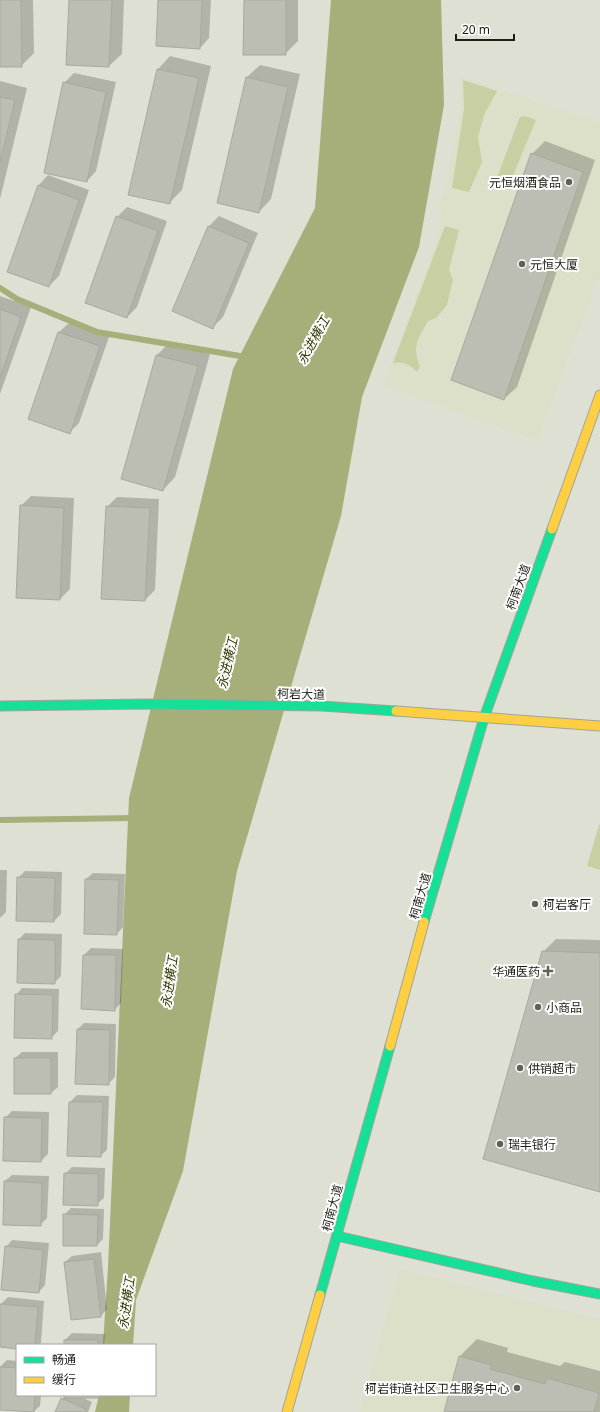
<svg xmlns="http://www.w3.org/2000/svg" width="600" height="1412" viewBox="0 0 600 1412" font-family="'Noto Sans','Noto Sans SC',sans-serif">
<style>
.built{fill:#dce0c8}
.green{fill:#c8cfa3}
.water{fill:#a6ae79}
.shadow{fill:#0003}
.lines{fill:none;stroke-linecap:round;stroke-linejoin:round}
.stream{stroke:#a6ae79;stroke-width:6}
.building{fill:#bcbeb4;stroke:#a7a99e}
.fast-casing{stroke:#a2a499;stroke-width:11}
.slow-casing{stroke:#a2a499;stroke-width:11}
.fast{stroke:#16e098;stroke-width:9}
.slow{stroke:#ffcf43;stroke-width:9}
.poi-dot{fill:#606157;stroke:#fff;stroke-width:1.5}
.labels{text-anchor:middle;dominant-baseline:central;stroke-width:4;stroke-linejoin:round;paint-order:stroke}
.poi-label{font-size:12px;fill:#1c1d14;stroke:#fff;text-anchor:start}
.street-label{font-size:12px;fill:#1c1d14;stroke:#fff}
.water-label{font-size:13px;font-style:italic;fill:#333901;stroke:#fff}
</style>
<rect width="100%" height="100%" fill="#dee0d3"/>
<!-- built -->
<path class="built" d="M460,76L600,123V275L537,441L383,385L436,244L441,214L439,203L444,194L461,107Z
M400,1269L600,1320V1412H360Z"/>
<!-- green -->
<path class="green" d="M463,80L497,91L484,115L478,137L482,162L469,192L452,188L464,109Z
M525,116L536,120L509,185L501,181L498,175L519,119L521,117Z
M445,226L459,230L449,270L453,280L447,305L436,318L428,321C419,338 411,346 420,366L417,372C410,365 404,361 393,363Z
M599,825H600V870L587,866Z"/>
<!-- water -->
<path class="water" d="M331,0H441L444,105L419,247L362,397L341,516L237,871L183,1171L136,1300L133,1345H103L108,1267L129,798L233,369L315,208Z
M99,1395H130L129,1412H95Z"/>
<!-- shadow -->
<path class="shadow" d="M0,0H33L34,53L21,66H0Z
M70,0H124L122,54L109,66Z
M159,0H211L209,38L200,48Z
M245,0H298V41L285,54Z
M170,56L211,66L182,190L169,203L129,194L158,69Z
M260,65L300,74L271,199L259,212L247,77Z
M74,73L116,82L96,171L87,181L64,83Z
M0,81L27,88L0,199Z
M545,141L595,160L517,387L504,399L532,154Z
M48,175L89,190L59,276L49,286L39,185Z
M127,207L167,221L137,307L127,317L117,217Z
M219,216L258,233L223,317L213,327L174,311L209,226Z
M0,296L31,307L0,394Z
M69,323L109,337L79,423L69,433L59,332Z
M170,342L210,354L175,477L163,490L123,478L157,355Z
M31,496L74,498L70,589L60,599L21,506Z
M117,497L159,499L155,590L145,600L107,507Z
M0,870H7L6,912L0,918Z
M25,871L62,872L61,914L54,921L18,878Z
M93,873L125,874L123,927L117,934L86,879Z
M25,933L62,934L61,976L54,983L18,940Z
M556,939L600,940V1191L543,952Z
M91,948L123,949L121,1003L114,1010L82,1008L84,955Z
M22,988L59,989L58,1031L51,1038L16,995Z
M84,1023L116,1024L115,1077L108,1084L78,1029Z
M22,1052H58V1087L51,1093L15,1058Z
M77,1095L109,1096L107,1150L100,1156L68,1155L70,1102Z
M12,1111L49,1112L48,1154L41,1161L5,1118Z
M72,1167L105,1168L104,1198L97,1204L65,1174Z
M12,1175L49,1176L47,1218L40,1225L5,1181Z
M71,1208L104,1209L103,1239L97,1245L64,1215Z
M12,1240L49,1243L45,1285L39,1292L6,1247Z
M101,1252L107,1309L101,1316L65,1262L72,1256Z
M8,1297L44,1301L41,1343L38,1345H17V1348L0,1346L1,1304Z
M72,1333L105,1334L104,1345H65V1340Z
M477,1339L508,1348L507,1352L560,1366L565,1362L600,1371V1412H445L460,1356Z
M7,1360L17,1361V1395H41L40,1406L33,1412L0,1409V1367Z
M65,1395H99L97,1397H81L92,1402L88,1412H56Z"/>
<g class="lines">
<!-- stream -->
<path class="stream" d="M0,288L17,299L97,332L246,357
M0,820L135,818"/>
</g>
<!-- building -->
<path class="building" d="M0,0H21L22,67H0Z
M69,0H112L109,67L66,65Z
M158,0H202L200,49L156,46Z
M244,0H286V55H243Z
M157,69L199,78L170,204L128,195Z
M246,77L288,87L259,213L217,203Z
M63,82L106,92L87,182L44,173Z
M0,97L15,100L0,162Z
M531,153L583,172L504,400L451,380Z
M38,185L79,200L49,287L7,272Z
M116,216L158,231L127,318L85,303Z
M208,226L249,243L213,329L172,311Z
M0,309L21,317L0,378Z
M58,332L100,346L70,434L28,419Z
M156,355L198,366L163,491L121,479Z
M20,505L64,508L60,600L16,598Z
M106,506L150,508L145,601L101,599Z
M17,877L55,878L54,922L16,921Z
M85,879L119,880L117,935L84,934Z
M18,939L55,940V984L17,983Z
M542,951L600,953V1192L483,1159Z
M83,955H116L115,1011L81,1009Z
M15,994L53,995L52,1039L14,1038Z
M77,1029L110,1030L109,1085L75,1084Z
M14,1058H51V1094H14Z
M69,1102H103L101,1157L67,1156Z
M4,1117L42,1118L41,1162L3,1161Z
M64,1173L98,1174V1206L63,1205Z
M4,1181L42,1183L41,1226L3,1225Z
M63,1214L98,1215L97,1246H63Z
M5,1246L43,1250L39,1293L1,1290Z
M94,1259L101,1317L71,1320L64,1262Z
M0,1304L38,1307L35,1345H17V1349L0,1347Z
M64,1340H98V1345H64Z
M459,1356L492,1365L490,1369L545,1384L547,1378L599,1393L594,1412H444Z
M0,1367L17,1368V1395H35L34,1412L0,1410Z
M64,1395H98V1398H64Z
M61,1398L86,1409L85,1412H55Z"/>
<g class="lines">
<defs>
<path id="fast" d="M0,706L147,704L321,706L396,711
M424,922L484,718L552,529
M337,1236L533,1281L600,1294
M320,1295L390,1046"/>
<path id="slow" d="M552,529L600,395
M396,711L600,726
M390,1046L424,922
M287,1412L320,1295"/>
</defs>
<!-- fast casing -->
<use href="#fast" class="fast-casing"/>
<!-- slow casing -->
<use href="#slow" class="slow-casing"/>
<!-- fast -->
<use href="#fast" class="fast"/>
<!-- slow -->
<use href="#slow" class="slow"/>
</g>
<!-- markers -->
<g class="poi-dot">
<circle cx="569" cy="182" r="4"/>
<circle cx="522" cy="264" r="4"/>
<circle cx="535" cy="904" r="4"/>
<path d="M546 965h4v4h4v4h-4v4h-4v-4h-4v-4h4z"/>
<circle cx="538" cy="1007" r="4"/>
<circle cx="520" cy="1068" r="4"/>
<circle cx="500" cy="1144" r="4"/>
<circle cx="517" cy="1388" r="4"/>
</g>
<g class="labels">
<!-- poi labels -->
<g class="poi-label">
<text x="561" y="182" text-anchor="end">元恒烟酒食品</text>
<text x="530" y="264">元恒大厦</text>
<text x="543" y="904">柯岩客厅</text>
<text x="540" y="971" text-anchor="end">华通医药</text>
<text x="546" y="1007">小商品</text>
<text x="528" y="1068">供销超市</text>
<text x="508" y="1144">瑞丰银行</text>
<text x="509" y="1388" text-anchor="end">柯岩街道社区卫生服务中心</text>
</g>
<!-- street labels -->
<g class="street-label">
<text transform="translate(518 587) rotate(-70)">柯南大道</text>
<text transform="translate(301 694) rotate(1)">柯岩大道</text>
<text transform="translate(420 896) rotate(-74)">柯南大道</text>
<text transform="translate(332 1208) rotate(-75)">柯南大道</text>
</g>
<!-- water labels -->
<g class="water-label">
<text transform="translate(313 340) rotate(-61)">永进横江</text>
<text transform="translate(227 663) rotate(-77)">永进横江</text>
<text transform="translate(169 982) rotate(-82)">永进横江</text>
<text transform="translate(126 1303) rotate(-82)">永进横江</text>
</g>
</g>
<!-- legend -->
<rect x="16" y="1344" width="140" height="52" fill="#ffffff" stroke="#a4a5a1"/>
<rect x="24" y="1357" width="20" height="6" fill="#16e098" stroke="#a4a5a1"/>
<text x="52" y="1364" font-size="12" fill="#1c1d14">畅通</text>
<rect x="24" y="1377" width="20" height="6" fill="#ffcf43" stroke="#a4a5a1"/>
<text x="52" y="1384" font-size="12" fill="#1c1d14">缓行</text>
<!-- scale -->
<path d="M456 34v6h58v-6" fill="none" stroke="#1c1d14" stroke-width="2"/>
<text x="462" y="34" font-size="12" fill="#1c1d14" stroke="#ffffff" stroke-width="3" paint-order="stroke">20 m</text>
</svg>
